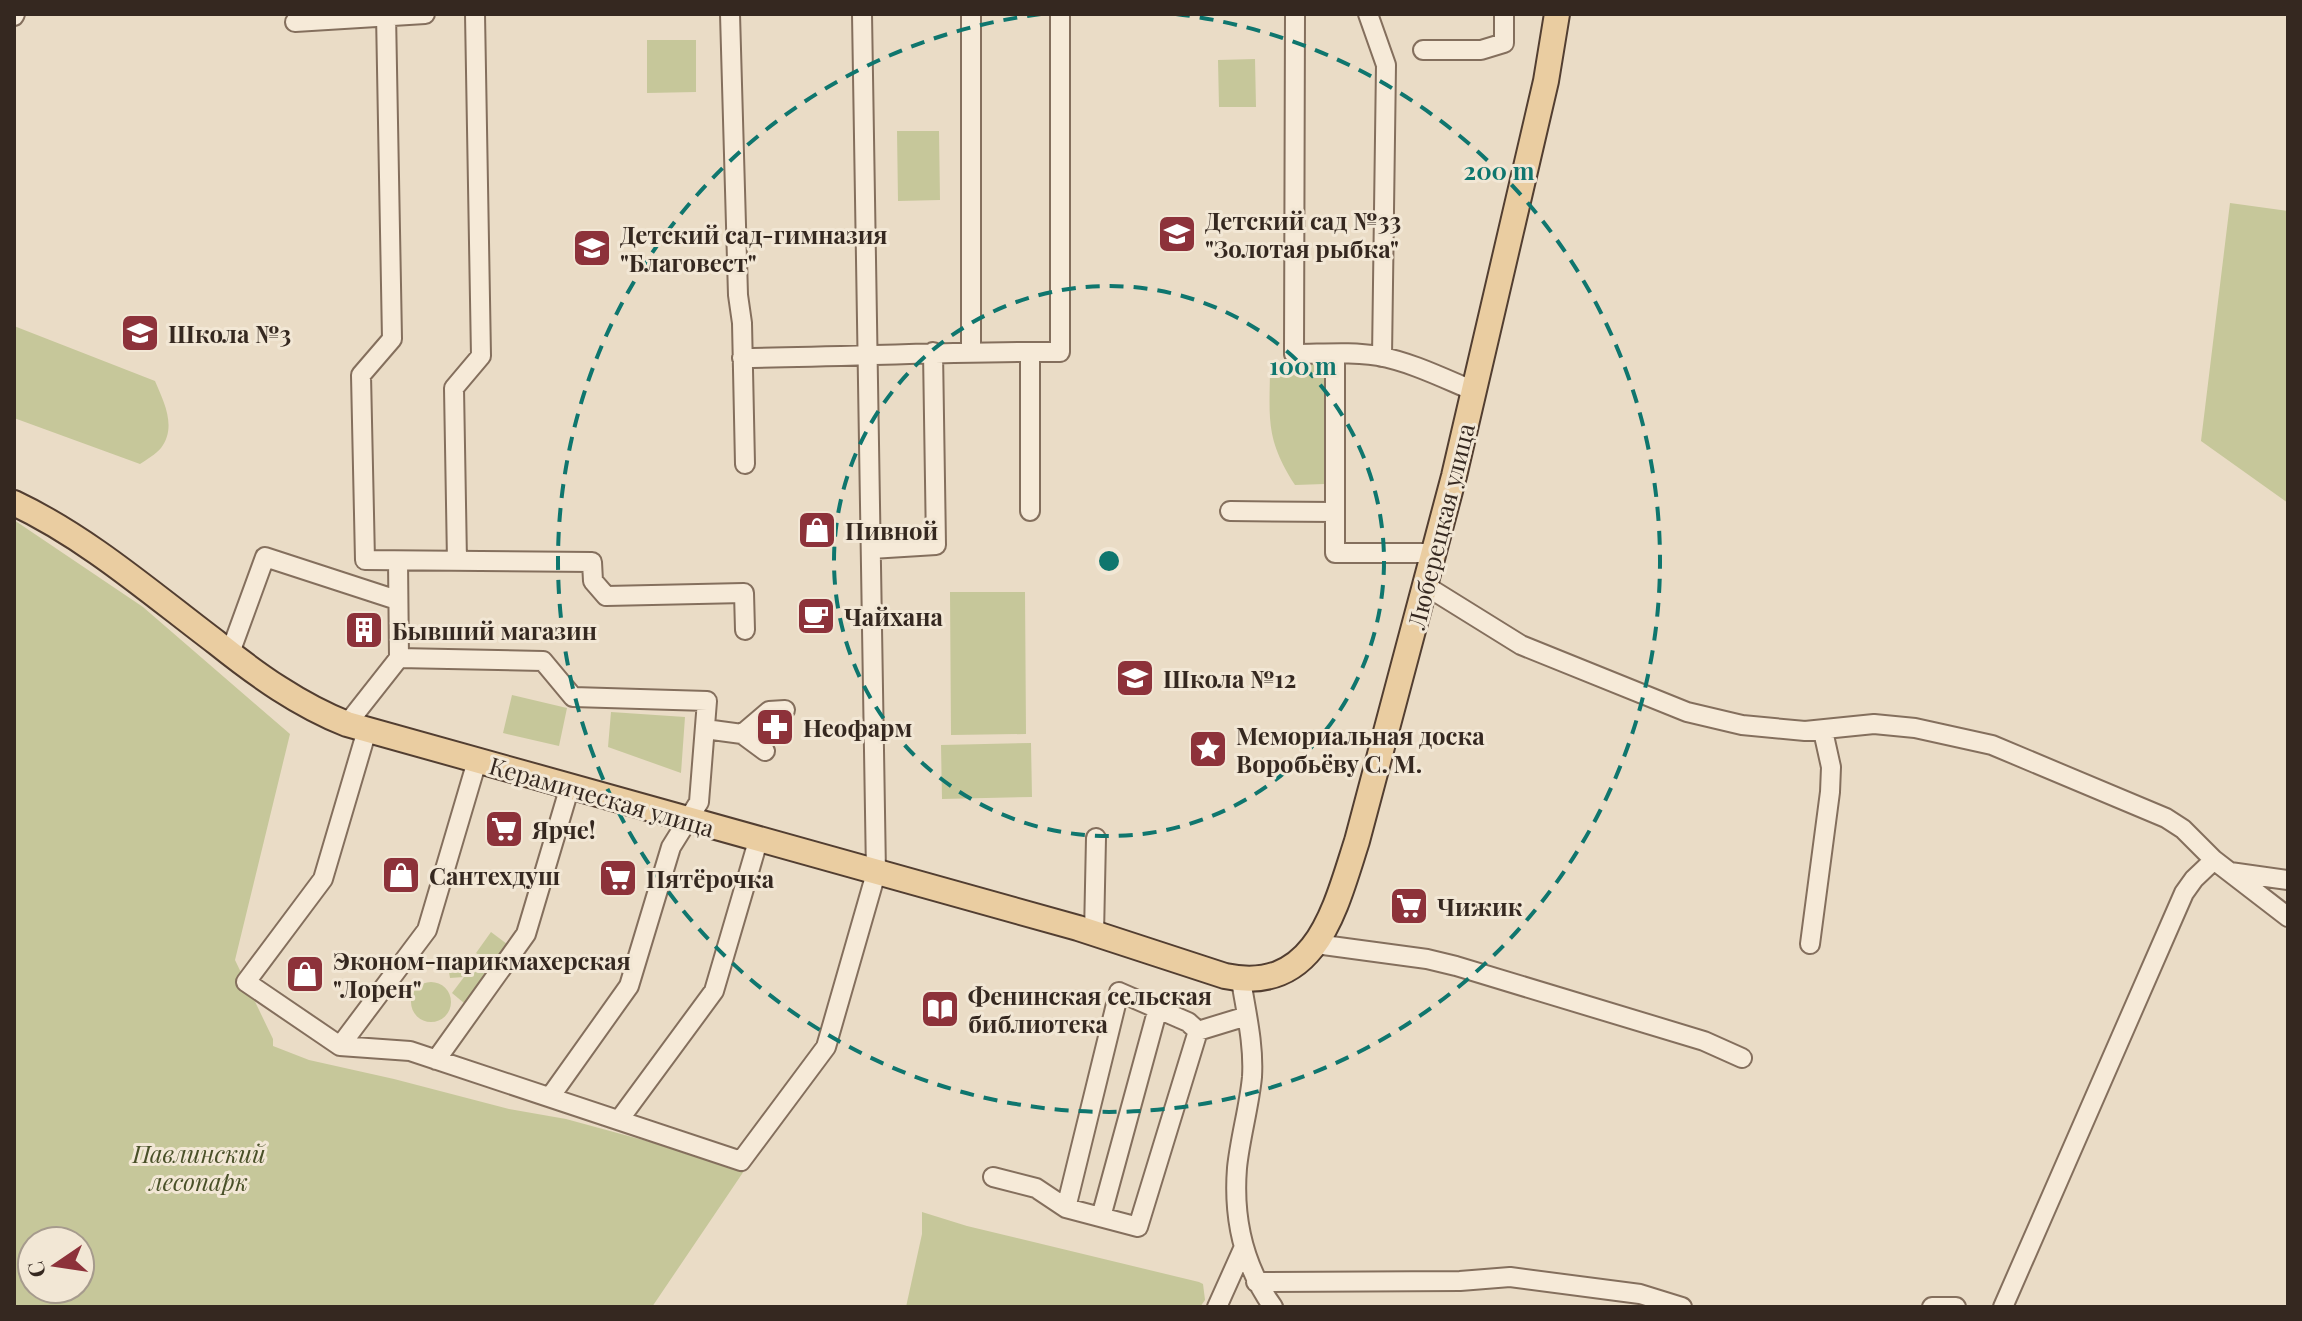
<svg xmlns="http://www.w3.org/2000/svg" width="2302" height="1321" viewBox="0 0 2302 1321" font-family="'Playfair Display',serif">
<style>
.green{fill:#c6c79a;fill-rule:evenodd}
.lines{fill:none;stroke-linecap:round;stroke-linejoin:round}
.minor-casing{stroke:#846f5d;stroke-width:22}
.major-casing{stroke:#523e31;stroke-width:28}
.minor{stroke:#f6ead8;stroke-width:18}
.major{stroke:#eacda1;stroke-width:24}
.ring{fill:none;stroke:#0f766e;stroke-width:4;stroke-dasharray:14 10}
.labels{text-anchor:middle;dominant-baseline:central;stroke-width:6;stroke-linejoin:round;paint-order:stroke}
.poi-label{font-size:24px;font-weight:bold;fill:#352820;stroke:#f2e7d5;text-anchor:start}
.street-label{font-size:24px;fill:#352820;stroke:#f2e7d5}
.park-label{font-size:24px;font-style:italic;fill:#495028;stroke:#f2e7d5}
.centre{fill:#0f766e;stroke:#f2e7d5;stroke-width:4}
.ring-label{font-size:24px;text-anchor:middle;font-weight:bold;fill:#0f766e;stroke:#f2e7d5;stroke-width:6;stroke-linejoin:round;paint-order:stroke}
</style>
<rect width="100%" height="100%" fill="#eadcc6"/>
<!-- green -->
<path class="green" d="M647,40H696V92L647,93Z
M1255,59L1256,107H1219L1218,60Z
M897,131H939L940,200L898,201Z
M2230,203L2288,211V503L2201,441Z
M14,326L155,381C164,402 177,427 161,448C156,454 146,460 140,464L14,418Z
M1324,363V484L1295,485C1264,437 1270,417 1270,364Z
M14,520L143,607L290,734L235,960L273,1039V1046L309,1060L394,1079L509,1109L566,1119L746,1168L652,1307H14ZM32,1241H80V1289H32Z
M950,592H1025L1026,734L951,735Z
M512,695L567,708L559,746L503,733Z
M611,712L685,717L681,773L608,747Z
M1031,743L1032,797L942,799L941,745Z
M491,932L511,947L496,968L476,953Z
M466,957L468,970L476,961L488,971L464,1003L452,993L464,977L450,978L447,960Z
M411 1002a20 20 0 1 1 40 0a20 20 0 1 1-40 0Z
M922,1212L967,1226L1199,1282L1203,1284L1205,1300L1200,1307H906L922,1234Z"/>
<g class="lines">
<defs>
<path id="minor" d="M386,14L392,339L361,375L365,560L592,562L593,581L606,596L744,593L745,630
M730,14L738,295L742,323L745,464
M1295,14L1294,354C1322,354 1351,351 1378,356C1411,362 1443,378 1474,391
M1368,14L1386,65L1382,357
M14,16L15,14
M295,22L425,14
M1423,50H1481L1504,43V14
M971,351V14
M1335,354V553H1434
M742,358C848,357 954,351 1060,352V14
M1030,511V352
M1230,511L1335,512
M871,549L936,545L933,352
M457,561L454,388L481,356L475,14
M1426,586L1521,645L1687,712L1742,725L1805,731L1874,724L1915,728L1992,745L2166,818L2183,829L2214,860L2288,917
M230,653L265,557L397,600
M399,658L543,661L573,697L707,701L699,802L671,847L629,986L550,1097
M347,724L399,658L398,561
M705,729L742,734L765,751
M367,730L323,879L246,982L340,1046L410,1051L741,1161L826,1047L876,873L862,14
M742,734L769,711L785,710
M2230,872L2288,880
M1094,934L1096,838
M1316,944L1427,959L1456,966L1704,1041L1742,1058
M1810,944L1830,792L1831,767L1823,731
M1241,980C1246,1012 1254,1044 1252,1077C1249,1108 1240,1138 1237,1168C1233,1219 1243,1265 1273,1307
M340,1046L427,930L477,761
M436,1060L526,934L570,786
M619,1120L714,991L758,841
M993,1177L1036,1188L1066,1208L1138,1227L1198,1031L1247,1016
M1066,1208L1119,992L1188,1022L1198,1031
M1101,1217L1158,1008
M1256,1282L1460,1281L1510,1277L1640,1294L1682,1307
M1217,1307L1243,1249
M1932,1307H1956
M2003,1307L2184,893L2194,879L2214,860"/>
<path id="major" d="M14,503C88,538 152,594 217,643C257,675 299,705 347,724L1078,928L1225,976C1316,995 1335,909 1357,841L1454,476L1546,81L1557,14"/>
</defs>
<!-- minor casing -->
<use href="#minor" class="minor-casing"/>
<!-- major casing -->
<use href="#major" class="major-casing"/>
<!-- minor -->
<use href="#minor" class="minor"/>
<!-- major -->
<use href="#major" class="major"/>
</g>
<!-- distance rings -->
<g class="ring">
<circle cx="1109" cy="561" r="275"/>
<path d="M1176 14A551 551 0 1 1 1042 14"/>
</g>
<!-- icons -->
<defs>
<symbol id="school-square" viewBox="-11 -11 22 22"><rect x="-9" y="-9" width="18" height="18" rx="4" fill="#8d323a" stroke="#f2e7d5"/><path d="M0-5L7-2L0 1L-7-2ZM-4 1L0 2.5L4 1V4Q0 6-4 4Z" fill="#fff"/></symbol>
<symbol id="shop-square" viewBox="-11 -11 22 22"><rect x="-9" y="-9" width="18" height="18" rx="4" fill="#8d323a" stroke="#f2e7d5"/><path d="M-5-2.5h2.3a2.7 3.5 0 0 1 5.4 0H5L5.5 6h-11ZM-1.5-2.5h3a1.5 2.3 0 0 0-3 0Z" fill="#fff"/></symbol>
<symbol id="cafe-square" viewBox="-11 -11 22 22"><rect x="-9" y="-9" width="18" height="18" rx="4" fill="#8d323a" stroke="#f2e7d5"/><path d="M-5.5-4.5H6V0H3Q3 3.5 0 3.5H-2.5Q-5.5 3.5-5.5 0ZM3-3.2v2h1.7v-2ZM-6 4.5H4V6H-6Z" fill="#fff"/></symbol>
<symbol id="building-square" viewBox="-11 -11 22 22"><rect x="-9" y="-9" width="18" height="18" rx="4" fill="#8d323a" stroke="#f2e7d5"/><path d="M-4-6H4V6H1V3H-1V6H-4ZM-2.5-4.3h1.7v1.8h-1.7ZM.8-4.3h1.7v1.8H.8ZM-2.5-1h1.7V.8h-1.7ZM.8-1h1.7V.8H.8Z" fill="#fff"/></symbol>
<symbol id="pharmacy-square" viewBox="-11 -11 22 22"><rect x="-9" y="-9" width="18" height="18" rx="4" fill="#8d323a" stroke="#f2e7d5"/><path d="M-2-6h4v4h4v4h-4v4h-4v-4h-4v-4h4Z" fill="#fff"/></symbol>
<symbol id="sight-square" viewBox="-11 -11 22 22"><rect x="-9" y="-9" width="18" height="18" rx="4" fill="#8d323a" stroke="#f2e7d5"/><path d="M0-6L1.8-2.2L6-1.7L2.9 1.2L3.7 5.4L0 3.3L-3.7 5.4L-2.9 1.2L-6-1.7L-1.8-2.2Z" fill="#fff"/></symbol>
<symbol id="supermarket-square" viewBox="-11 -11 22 22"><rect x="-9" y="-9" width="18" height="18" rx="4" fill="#8d323a" stroke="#f2e7d5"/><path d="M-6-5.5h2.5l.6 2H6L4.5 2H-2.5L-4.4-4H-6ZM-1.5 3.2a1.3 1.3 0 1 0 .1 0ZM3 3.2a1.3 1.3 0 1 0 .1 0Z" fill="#fff"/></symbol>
<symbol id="library-square" viewBox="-11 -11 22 22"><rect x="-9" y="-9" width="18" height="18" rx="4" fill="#8d323a" stroke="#f2e7d5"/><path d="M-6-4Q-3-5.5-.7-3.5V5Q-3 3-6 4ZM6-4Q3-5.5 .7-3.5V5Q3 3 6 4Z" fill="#fff"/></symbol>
</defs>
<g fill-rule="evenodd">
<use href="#school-square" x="1155" y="212" width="44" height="44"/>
<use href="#school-square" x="570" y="226" width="44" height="44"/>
<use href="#school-square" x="118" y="311" width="44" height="44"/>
<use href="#shop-square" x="795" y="508" width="44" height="44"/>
<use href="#cafe-square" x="794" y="594" width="44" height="44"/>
<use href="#building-square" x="342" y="608" width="44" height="44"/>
<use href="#school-square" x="1113" y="656" width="44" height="44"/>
<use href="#pharmacy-square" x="753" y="705" width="44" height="44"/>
<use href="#sight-square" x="1186" y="727" width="44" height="44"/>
<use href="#supermarket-square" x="482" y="807" width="44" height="44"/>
<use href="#shop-square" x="379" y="853" width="44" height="44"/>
<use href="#supermarket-square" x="596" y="856" width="44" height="44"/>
<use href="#supermarket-square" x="1387" y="884" width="44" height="44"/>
<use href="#shop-square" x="283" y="952" width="44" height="44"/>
<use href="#library-square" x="918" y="987" width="44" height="44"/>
</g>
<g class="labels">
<!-- poi labels -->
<g class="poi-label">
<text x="1205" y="220">Детский сад №33<tspan x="1205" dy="28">"Золотая рыбка"</tspan></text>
<text x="620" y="234">Детский сад-гимназия<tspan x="620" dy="28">"Благовест"</tspan></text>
<text x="168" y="333">Школа №3</text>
<text x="845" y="530">Пивной</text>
<text x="844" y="616">Чайхана</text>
<text x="392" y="630">Бывший магазин</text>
<text x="1163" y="678">Школа №12</text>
<text x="803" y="727">Неофарм</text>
<text x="1236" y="735">Мемориальная доска<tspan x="1236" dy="28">Воробьёву С. М.</tspan></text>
<text x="532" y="829">Ярче!</text>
<text x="429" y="875">Сантехдуш</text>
<text x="646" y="878">Пятёрочка</text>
<text x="1437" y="906">Чижик</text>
<text x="333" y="960">Эконом-парикмахерская<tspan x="333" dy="28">"Лорен"</tspan></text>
<text x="968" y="995">Фенинская сельская<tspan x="968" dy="28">библиотека</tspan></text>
</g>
<!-- street labels -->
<g class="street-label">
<text transform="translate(1440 526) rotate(-76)">Люберецкая улица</text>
<text transform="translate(602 796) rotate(16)">Керамическая улица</text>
</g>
<!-- park labels -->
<g class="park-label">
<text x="199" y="1153">Павлинский<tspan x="199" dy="28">лесопарк</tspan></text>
</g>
</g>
<circle cx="1109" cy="561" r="12" class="centre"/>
<g class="ring-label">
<text x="1499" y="180">200 m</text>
<text x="1303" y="375">100 m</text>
</g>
<!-- border -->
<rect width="2302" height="1321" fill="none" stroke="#352820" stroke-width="32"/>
<!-- north arrow -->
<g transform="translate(56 1265) rotate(257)"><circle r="38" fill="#f2e7d5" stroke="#a69b8d" stroke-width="2"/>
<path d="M0-6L14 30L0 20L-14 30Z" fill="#8d323a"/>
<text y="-12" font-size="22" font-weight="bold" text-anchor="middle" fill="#352820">С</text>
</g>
</svg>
